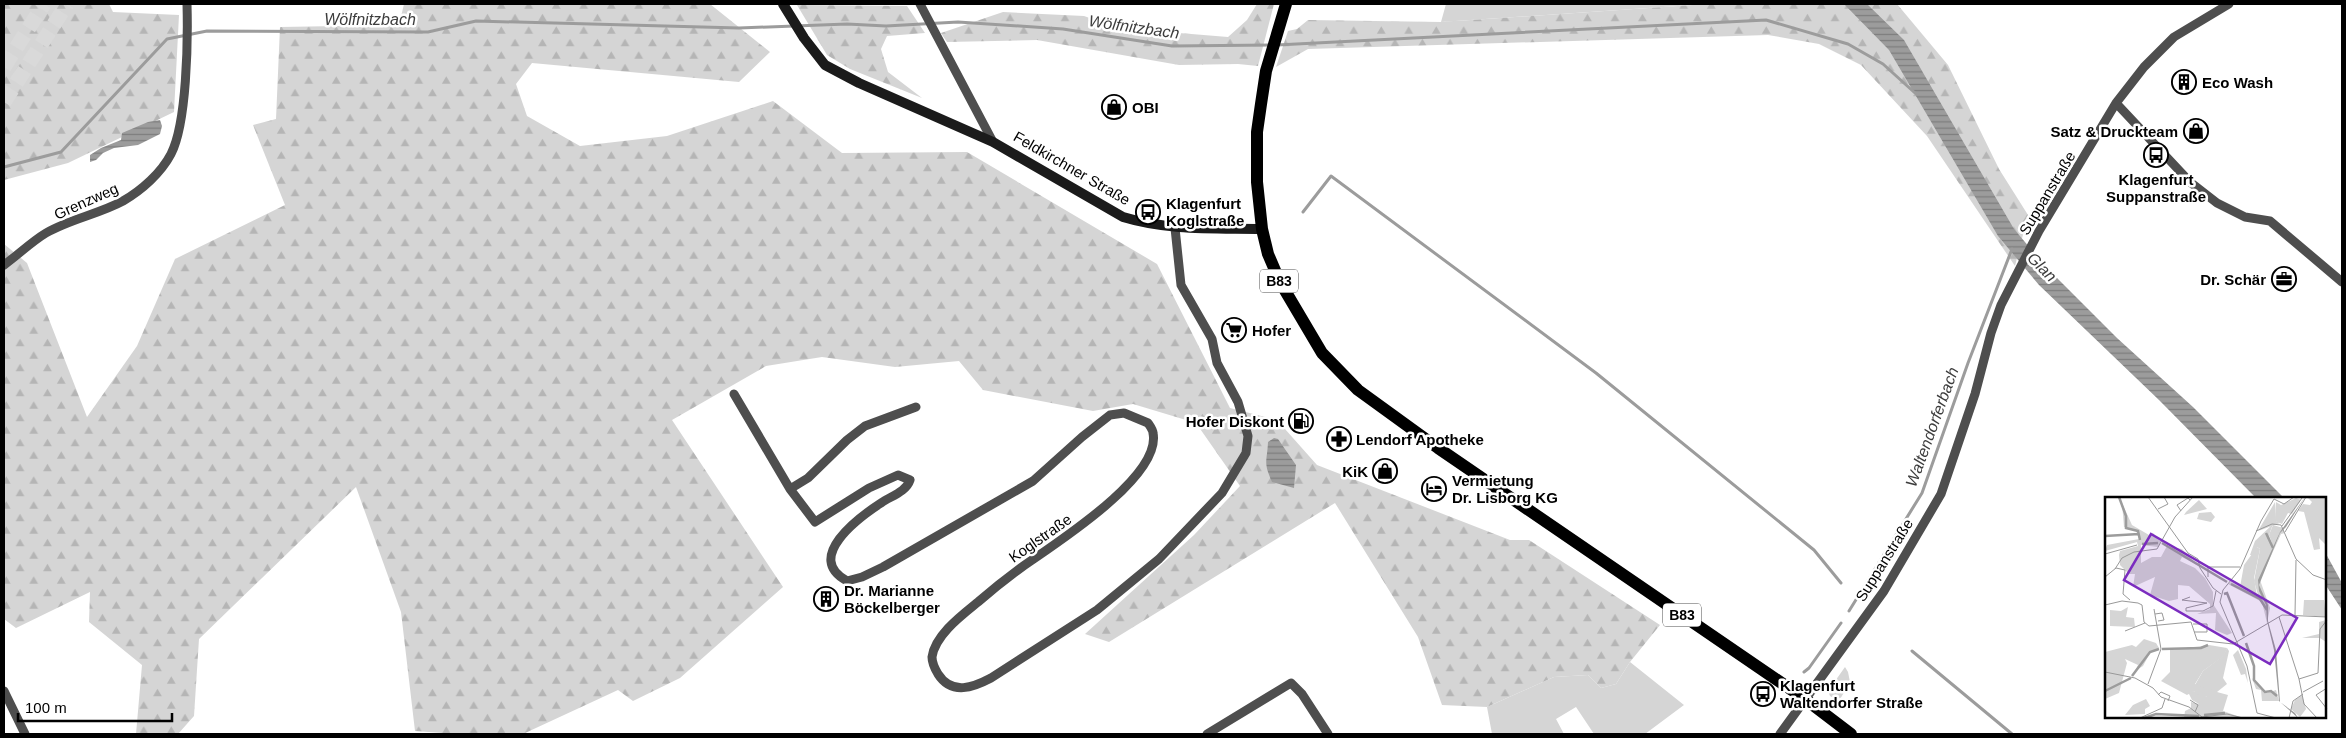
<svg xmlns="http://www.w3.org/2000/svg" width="2346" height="738" viewBox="0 0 2346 738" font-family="Arial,sans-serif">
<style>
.green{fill:#d5d5d5}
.forest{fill:url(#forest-firs)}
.water{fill:url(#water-rules)}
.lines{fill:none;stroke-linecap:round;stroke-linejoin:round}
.stream{stroke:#9c9c9c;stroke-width:3}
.highway-tunnel{stroke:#d9d9d9;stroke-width:15;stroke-dasharray:15 8;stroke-linecap:butt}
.street{stroke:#4e4e4e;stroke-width:9}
.secondary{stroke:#1b1b1b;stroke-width:10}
.primary{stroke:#000;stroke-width:12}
.labels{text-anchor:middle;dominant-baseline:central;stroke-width:5;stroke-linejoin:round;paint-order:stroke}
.shield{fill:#fff;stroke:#4c4c4c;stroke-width:1}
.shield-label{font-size:14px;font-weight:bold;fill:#000}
.poi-label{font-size:15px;font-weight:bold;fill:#000;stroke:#fff;text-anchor:start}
.street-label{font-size:15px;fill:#000;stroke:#fff}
.water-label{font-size:16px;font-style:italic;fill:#3d3d3d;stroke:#fff}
.inset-river{fill:none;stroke:#9c9c9c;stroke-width:2.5}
.inset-road{fill:none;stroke:#999;stroke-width:1}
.view{fill:#7b2cbf;fill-opacity:0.15;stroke:#7b2cbf;stroke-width:2.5}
.inset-edge{fill:none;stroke:#000;stroke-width:2.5}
</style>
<defs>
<pattern id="forest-firs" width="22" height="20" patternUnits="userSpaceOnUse" patternTransform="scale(1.25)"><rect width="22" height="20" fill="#d5d5d5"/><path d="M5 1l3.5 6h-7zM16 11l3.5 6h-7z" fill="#b5b5b5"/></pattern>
<pattern id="water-rules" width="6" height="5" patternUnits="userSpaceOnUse" patternTransform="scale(1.25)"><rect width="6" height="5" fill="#9c9c9c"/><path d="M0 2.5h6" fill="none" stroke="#7d7d7d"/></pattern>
</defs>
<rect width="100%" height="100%" fill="#fff"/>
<!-- green -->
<path class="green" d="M1446,4H1707L1441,22Z
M1630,662L1684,705L1645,734H1594L1576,707L1556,719L1564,734H1492L1487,707L1554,677L1588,675L1601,688L1616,684Z
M1845,667L1848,672L1850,682L1839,701L1830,696L1828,691Z"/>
<!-- forest -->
<path class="forest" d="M4,4H109L113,12L179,15L174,112L68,163L4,180Z
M404,4H710L770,52L739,82L532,63L516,84L527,116L580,146L667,136L773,101L842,153L967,152L1157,264L1230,408L1277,420L1317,465L1510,540H1529L1660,625L1630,662L1616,684L1601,688L1588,675L1554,677L1487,707L1442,705L1418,637L1335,503L1109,642L1085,634L1194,535L1240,486L1196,423L1133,404L1093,411L983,390L959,361L895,367L822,357L766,366L672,420L783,587L680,678L633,701L618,690L523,734H456L415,731L401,612L356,487L199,639L194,716L178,734H136L142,665L89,622L90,592L16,628L4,619V244L27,263L87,417L137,346L175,259L285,205L253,125L276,119L280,27L399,25Z
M1257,4H1274L1258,66L1238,64L1179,65L1037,40L947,42L941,33L1003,12L1084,16L1118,28L1228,37L1247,20Z
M1707,4H1897L1948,65L1999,169L2028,215L2015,266L1927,136L1861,65L1819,44L1768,35L1308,49L1276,67L1288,31L1297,29L1308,20L1441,22Z
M797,5L907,6L925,33L887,36L881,49L888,72L922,98L850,69L827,55Z"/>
<!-- water -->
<path class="water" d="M1844,4H1867L1904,40L2014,229L2046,267L2117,338L2193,407L2284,498H2256L2159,400L2039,285L1998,236L1889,50Z
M160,120L162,126L160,134L138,145L114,148L103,153L96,160L90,162V155L101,148L121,140L122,133L148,122Z
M1274,438L1278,439L1296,465L1294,488L1272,482C1263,462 1267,462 1268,442Z
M2325,552L2342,583V610L2325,584Z"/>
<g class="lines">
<!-- stream -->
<path class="stream" d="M1277,45L1766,20L1848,44L1883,64L1915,93
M4,167L61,152L167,39L207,31L428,32L476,21L739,28L847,24L886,26L958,22L1063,29L1172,46L1271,45
M1303,212L1331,176L1596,373L1814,550L1841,583
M1849,611L1922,493L1968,363L2012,249
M1912,651L2012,734
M1804,672L1809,668L1841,623"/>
<!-- highway-tunnel -->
<path class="highway-tunnel" d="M4,67L44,4
M4,102L67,4"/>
<!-- street -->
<path class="street" d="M920,4L993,142
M2116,103L2190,182L2217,203L2245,217L2270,221L2342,282
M4,265C18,255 31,242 46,233C70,219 99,214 123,201C142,190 161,173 171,154C187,123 188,40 187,4
M734,394L790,489L815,522L869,488L898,475L910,480C906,492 891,496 881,503C858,518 804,558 847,581L862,577L883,567L1033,481L1082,437L1110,415L1124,413L1148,423C1150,426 1153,430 1153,433C1162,477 1053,545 1022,567C1007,578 992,590 978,602C962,615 935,635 932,657C932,663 935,669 938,674C952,696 974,687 991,678L1097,610L1159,559L1222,493L1246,453L1248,436L1238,402L1217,363L1212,339L1181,285L1175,228
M790,489L808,478L847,440L865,426L916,407
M4,691L25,734
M1207,734L1291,683L1302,694L1328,734
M1780,734L1884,591L1941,494L1975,394L1991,333L2001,305L2039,231L2116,103L2144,67L2174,37L2229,4"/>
<!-- secondary -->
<path class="secondary" d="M783,4L804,38L825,65L859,83L993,142L1123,217C1169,231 1215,228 1262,229"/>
<!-- primary -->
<path class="primary" d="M1286,4L1266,71L1261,104L1257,132V182L1262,229L1268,254L1280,282L1322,353L1358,390L1438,448L1805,699L1851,734"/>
</g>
<!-- icons -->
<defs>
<symbol id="building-ring" viewBox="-11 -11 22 22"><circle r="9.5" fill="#fff" stroke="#000" stroke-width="1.5"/><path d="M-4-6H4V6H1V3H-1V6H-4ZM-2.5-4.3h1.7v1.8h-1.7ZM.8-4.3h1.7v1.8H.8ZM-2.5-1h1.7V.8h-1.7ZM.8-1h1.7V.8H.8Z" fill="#000"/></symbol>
<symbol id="shop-ring" viewBox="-11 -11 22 22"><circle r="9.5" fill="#fff" stroke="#000" stroke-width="1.5"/><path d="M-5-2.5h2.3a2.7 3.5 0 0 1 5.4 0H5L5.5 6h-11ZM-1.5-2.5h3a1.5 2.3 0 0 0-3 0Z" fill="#000"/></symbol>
<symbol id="bus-ring" viewBox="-11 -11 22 22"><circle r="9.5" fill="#fff" stroke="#000" stroke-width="1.5"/><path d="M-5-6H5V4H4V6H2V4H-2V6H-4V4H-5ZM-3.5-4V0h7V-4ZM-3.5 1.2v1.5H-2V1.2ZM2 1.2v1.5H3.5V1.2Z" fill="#000"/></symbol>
<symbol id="office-ring" viewBox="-11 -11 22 22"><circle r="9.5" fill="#fff" stroke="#000" stroke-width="1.5"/><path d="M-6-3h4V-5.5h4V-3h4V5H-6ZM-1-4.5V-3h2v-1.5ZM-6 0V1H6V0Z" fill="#000"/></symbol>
<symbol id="supermarket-ring" viewBox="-11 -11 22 22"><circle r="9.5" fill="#fff" stroke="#000" stroke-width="1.5"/><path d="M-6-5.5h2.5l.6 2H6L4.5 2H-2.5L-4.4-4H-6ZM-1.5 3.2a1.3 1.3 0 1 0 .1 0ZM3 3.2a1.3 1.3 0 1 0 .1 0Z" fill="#000"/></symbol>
<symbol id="fuel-ring" viewBox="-11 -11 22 22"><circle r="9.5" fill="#fff" stroke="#000" stroke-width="1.5"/><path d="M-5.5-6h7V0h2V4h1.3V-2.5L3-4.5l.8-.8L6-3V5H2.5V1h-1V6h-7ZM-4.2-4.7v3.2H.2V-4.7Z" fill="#000"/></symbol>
<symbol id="pharmacy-ring" viewBox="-11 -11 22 22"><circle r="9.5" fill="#fff" stroke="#000" stroke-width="1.5"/><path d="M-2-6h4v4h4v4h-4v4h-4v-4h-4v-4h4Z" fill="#000"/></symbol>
<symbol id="hotel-ring" viewBox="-11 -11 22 22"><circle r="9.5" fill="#fff" stroke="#000" stroke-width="1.5"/><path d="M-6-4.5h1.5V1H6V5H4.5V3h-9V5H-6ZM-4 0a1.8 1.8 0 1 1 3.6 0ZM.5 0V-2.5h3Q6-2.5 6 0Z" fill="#000"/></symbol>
</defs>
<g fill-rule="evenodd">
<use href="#building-ring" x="2170" y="68" width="28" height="28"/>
<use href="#shop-ring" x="1100" y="93" width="28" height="28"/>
<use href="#shop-ring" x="2182" y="117" width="28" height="28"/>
<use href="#bus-ring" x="2142" y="141" width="28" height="28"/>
<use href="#bus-ring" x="1134" y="198" width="28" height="28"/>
<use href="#office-ring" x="2270" y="265" width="28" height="28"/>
<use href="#supermarket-ring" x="1220" y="316" width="28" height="28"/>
<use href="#fuel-ring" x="1287" y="407" width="28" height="28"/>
<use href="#pharmacy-ring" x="1325" y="425" width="28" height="28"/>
<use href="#shop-ring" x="1371" y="457" width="28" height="28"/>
<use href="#hotel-ring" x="1420" y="475" width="28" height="28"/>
<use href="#building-ring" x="812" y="585" width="28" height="28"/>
<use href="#bus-ring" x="1749" y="680" width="28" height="28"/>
</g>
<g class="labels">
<!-- shield labels -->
<g class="shield">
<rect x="1260" y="269.5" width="38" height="23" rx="4"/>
<rect x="1663" y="603.5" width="38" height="23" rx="4"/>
</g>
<g class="shield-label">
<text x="1279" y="281">B83</text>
<text x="1682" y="615">B83</text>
</g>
<!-- poi labels -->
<g class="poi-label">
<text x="2202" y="82">Eco Wash</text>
<text x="1132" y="107">OBI</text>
<text x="2178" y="131" text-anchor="end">Satz &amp; Druckteam</text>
<text x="2156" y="179" text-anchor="middle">Klagenfurt<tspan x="2156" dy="17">Suppanstraße</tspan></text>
<text x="1166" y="203">Klagenfurt<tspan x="1166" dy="17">Koglstraße</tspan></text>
<text x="2266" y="279" text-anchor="end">Dr. Schär</text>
<text x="1252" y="330">Hofer</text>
<text x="1284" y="421" text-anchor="end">Hofer Diskont</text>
<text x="1356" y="439">Lendorf Apotheke</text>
<text x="1368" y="471" text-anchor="end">KiK</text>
<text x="1452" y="480">Vermietung<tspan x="1452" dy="17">Dr. Lisborg KG</tspan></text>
<text x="844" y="590">Dr. Marianne<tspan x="844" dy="17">Böckelberger</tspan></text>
<text x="1780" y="685">Klagenfurt<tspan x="1780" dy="17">Waltendorfer Straße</tspan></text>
</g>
<!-- street labels -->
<g class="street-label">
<text transform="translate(1072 168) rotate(30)">Feldkirchner Straße</text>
<text transform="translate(2047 193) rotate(-59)">Suppanstraße</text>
<text transform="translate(86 201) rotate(-24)">Grenzweg</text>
<text transform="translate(1040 538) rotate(-35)">Koglstraße</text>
<text transform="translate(1884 560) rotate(-58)">Suppanstraße</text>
</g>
<!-- water labels -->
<g class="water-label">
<text x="370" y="19">Wölfnitzbach</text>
<text transform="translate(1134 27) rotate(8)">Wölfnitzbach</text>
<text transform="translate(2042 267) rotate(45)">Glan</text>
<text transform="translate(1932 427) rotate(-70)">Waltendorferbach</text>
</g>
</g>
<!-- overview -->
<g transform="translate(2105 497)">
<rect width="221" height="221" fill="#fff"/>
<path d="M94,3L102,12L79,18L81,15ZM170,5L171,24L175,26L153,34ZM106,15L110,20L106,25L92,22L94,16ZM168,28L178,31L168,49L164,38ZM152,50L155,52L149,81L152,99L135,90L139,68ZM199,103H219L221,120L198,118ZM23,110L21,120L29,121L30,130L5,129V113L16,114ZM122,151L124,154L118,181L122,187L112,195L123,198L118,214L138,221H79L80,214L86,211V205L94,207L87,203L83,195L89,194L102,200L90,188L98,174L118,159ZM197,198L201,212L195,220L186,212L190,203Z" fill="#d5d5d5"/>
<path d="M202,0H221V48L214,41L215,52L209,53L199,15L193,14L198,7L205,8L207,5ZM191,1L196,3L187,17L183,16L177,27L170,24L171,5L176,8ZM17,6L27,28L44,38L48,36L56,45L53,50L36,48V66L47,60H56L62,49L77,52L92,68L77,60L75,64L90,71L100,81L108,95V107L127,136L122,138L110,133L111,116L92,117L105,112V107L84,89L73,88V102L64,104L45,98L50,80L28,90L30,77H24L15,68L14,58L15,54L33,49L32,45L0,54L2,48L34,42L31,34L19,30ZM168,27L164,38L167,48L175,30L180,36L176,37L155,83L165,111L162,126L157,105L123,87L126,85L153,98L149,84L155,52L152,50L151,58H145L150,44ZM221,123V145L215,141H197L214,137V125ZM39,142L51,146L54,151L45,156L38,169L30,174L33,168L20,162L22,166L14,196L0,202V155L27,148L31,150ZM104,148L122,151L119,159L98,174L90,187L107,193L106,198L97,201L89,194L82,198L56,184L65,175V153ZM133,153L141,172L143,186L140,177L136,178L128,158ZM147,181L162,196L171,193L174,204H157L156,193L151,192ZM41,202L45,209L40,212V217L20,218L28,208Z" fill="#d5d5d5"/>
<path d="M200,0L181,30L175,36L154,88L163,108V124L171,153L175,205L190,216L193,221L174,204L169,153L162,124L161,108L154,94L153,83L175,35Z" fill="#9c9c9c"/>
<path class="inset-river" d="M14,0L21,19V31L33,34L35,43M161,36L168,51M0,39L34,37M57,46L122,85M37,47L53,46M126,87L155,102L162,113M119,97L122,96L139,139M141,146L149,169V183L160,195L166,194L172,199M57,152L96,151L103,148M27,179L45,155L54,152M0,194L26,181M99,218L120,216M39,221L51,217L94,219"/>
<path class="inset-road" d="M43,0L83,56L93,62L95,71L108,91L116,97M169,2L156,24L135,72L118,93L115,105L142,169L152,216L171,221M169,2L179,7L189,0M53,12L63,7L59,0M76,14L72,8L83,1L85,3M177,29L197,1M151,34L167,27L176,28L191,62L208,78L222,83M180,35L201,0M0,57L32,48M10,72L17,61L29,55L52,52L70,20L88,0M0,80L11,71L20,73L18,97L25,103M103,80V70H135M85,100L77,103L102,106L81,111V114H98L108,109L111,94M0,108L17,104L33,106L37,108L39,125L44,129L86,125L92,143L128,147L177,118L222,120M50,117L57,116L59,123L53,124M190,118L191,63M174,120L194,182L199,207L212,221M88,127H102V135H89M20,134L40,126M0,175L30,181L48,191L56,200L84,210L97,220L122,217L138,221M213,176L215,132L222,123M194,182L213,176M43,187L56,152L49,112M222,191L211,198L222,212M198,195L218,184M53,198L56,195L65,199L63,204M85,203L93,208L90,215M35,221L57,211L60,202M184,221L188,204L198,197"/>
<path class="view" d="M46,37L192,121L165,167L19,83Z"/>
<rect width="221" height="221" class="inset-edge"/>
</g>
<!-- border -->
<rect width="2346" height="738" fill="none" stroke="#000000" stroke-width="10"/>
<!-- scale -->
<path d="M18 713v8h154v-8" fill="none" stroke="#000000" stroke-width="2.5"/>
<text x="25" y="713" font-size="15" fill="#000000" stroke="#ffffff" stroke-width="4" paint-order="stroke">100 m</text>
</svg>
